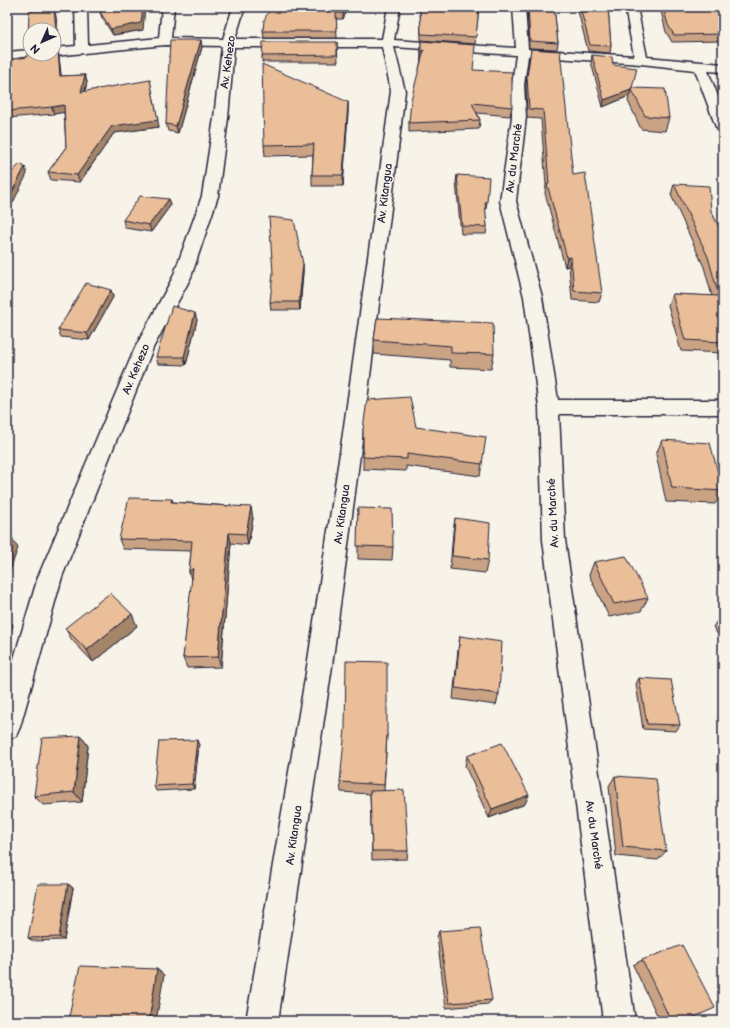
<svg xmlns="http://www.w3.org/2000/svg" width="730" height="1028" viewBox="0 0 730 1028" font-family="'Balsamiq Sans',sans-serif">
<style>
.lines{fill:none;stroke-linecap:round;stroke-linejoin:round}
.minor-casing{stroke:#22223b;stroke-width:3}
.minor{fill:#f7f3e8;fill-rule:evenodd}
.wall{fill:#c9a384;stroke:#22223b}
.shaded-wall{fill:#a4856b;stroke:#22223b}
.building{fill:#eabe99;stroke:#22223b}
.labels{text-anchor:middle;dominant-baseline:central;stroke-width:3;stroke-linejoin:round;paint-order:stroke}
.street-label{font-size:11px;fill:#22223b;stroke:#f7f3e8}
</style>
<rect width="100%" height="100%" fill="#f7f3e8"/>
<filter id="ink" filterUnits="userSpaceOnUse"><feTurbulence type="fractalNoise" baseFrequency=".025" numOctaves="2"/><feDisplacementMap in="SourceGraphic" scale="8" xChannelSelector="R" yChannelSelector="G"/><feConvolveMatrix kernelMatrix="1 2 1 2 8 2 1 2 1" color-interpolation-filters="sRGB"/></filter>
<g filter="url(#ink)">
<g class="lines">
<defs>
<path id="minor" d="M75,7H87L88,45L159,38L162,7H174L171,38L223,39L233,7H245L235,39H382L388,7H400L394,40L516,48L513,7H525L528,49L634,56L625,7H637L647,57L723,64V72L708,71L723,109V131L718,130L716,127L695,70L641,64L528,56L524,85L526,117L516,201L542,297L558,400H723V414H559L565,540L635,1021H603L543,540L539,407L524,297L500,201L512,117V85L516,55L394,47L405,91L391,208L362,440L331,673L278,1021H246L306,673L342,440L375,208L391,91L382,47H234L228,118L218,196L191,277L153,348L62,577L20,727L16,736L7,740V682L38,577L135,348L173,277L202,196L214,118L222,46L165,45L54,56L50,55L54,54V48L76,46Z
M30,50V54H36L34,57L7,60V52Z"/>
</defs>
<!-- minor casing -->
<use href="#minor" class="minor-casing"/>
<!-- minor -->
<use href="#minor" class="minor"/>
</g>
<!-- wall -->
<path class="wall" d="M348,7L343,19H336L337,38H264L263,31Z
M420,7H479L475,44L421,40Z
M527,7H554L558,43L557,49L529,48Z
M577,7H608L611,46L610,53L588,51Z
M660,7H723V41L672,42L666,32Z
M100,12L143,30L113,35L102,18Z
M421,41L473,70L512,107L510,116L477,113L480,120L479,129L409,132V123L421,60V61Z
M337,42L338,62H262V56Z
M202,47L178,133L168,131L166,124Z
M531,49L573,175L602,293L599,302L572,300L569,266L565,267L545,193L546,185L541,119L527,118L526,85Z
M592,55L613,65L632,88L669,118L665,131L641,129L628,101L629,96L603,107L591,62Z
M27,57H59L61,76L85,75L87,82L85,91L159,127L114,133L80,182L51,180L48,172L66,147L64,112L54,114L7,118V60Z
M348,102V112L343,186H312V175L313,155L265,156L264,145Z
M457,175L487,202L486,209H485L487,227L486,234H461L456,182Z
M674,184L711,211L723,235V353L681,351L668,305L672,294L712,296L704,267L671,195Z
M169,199L170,206L151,232L125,228L123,220Z
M303,264V272L300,310H271L270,302Z
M111,290L113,297L89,340L61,337L58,330Z
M377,318L494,354L491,369L450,367V360L374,354V340Z
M197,320L186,365L158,364L156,357Z
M416,427L482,464L480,476L406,466V471L363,469V429Z
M662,440L723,491L715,504L666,502L656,454Z
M172,499L173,502L231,506L253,518L248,545L231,543L221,667L187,668L183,658L192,582L189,572L191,551L123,549L119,539Z
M358,508L393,547L392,560L358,559Z
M455,518L488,560L485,573L450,569L453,532Z
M594,562L648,598L641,611L609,617L589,575Z
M723,615V643L713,627L720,616Z
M137,626L93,662L72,640L65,628Z
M460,636L499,694L496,705L453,699L458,649Z
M723,673V686L721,676Z
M639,678L680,725L676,731L643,729L636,684Z
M387,734L384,791L408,851L407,859L372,860L370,794L341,792L340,782Z
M81,736L88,746L82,802L43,805L34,796Z
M199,745L194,789L156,791L154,786Z
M467,756L525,804L489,818L465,766Z
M615,776L666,851L658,860L616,856L609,786Z
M68,884L73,888L64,940L33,941L28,938Z
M439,931L492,1000L488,1004L446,1008L437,937Z
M642,960L685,1021H660L633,965Z"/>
<!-- shaded-wall -->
<path class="shaded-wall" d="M143,7H145L143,30L113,35L111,29Z
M345,7H348L343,19V13Z
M54,9L56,16L59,46L54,47Z
M201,40L202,47L178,133L176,126Z
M58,50L59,57L62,83L60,76Z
M424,50V59L421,61V52Z
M85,75L87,82L83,99L81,92Z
M150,80L159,127L114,133L80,182L77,175L112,126Z
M631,90L629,96L603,107L604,100Z
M348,102V112L343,186V175Z
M64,105L66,112L54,114L52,107Z
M25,167L27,174L7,215V202Z
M169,199L170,206L151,232L149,225Z
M571,257L569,266L565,267L567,258Z
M303,264V272L300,310L299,302Z
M111,290L113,297L89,340L87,333Z
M195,313L197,320L186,365L184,357Z
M251,507L253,518L248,545L246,534Z
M229,533L231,543L221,667L218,657Z
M11,536L18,548L7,579V547Z
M193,568L192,582L189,572Z
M7,607L9,609L7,614Z
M132,614L137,626L93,662L87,650Z
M7,616L13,625L7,645Z
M81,736L88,746L82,802L74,792Z
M197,740L199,745L194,789L192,784Z
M529,795L525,804L489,818L492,809Z
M68,884L73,888L64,940L59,937Z
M157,969L164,975L156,1021H149Z"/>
<!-- building -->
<path class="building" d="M101,7H143L141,23L111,29L100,12Z
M271,7H345L343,13H336L337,31H263L264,20Z
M420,7H479L476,37L421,34Z
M528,7H554L558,43L530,41Z
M580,7H608L611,46L590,45Z
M663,7H723V34L674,35L668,25Z
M54,9L57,39L54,40V30H30V46H29L28,42L29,11Z
M170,40H201L176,126L166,124Z
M421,41L475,45L473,70L512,72V107L472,103L480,120L409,123L411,100L424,50L421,52Z
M263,42H337V55L262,56Z
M531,49L560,51L573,175L585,173L602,293L574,291L571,257L567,258L547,184H549L543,110L529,109L527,77Z
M54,50H58L60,76L85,75L81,92L150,80L158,120L112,126L77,175L48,172L66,147L64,105L52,107L7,111V60L27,57V52H30V54H54Z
M592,55L612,57L613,65L637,68L632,88H631V90L604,100Z
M262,64L348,102L343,175H312L314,144L264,145Z
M631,88L665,89L669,118L645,116Z
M20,164L25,167L7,202V177Z
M457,175L489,177L487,202H485L487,227L462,226Z
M674,184L709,186L711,211L723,235V342L685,340L672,294L719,296L708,257Z
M140,196L169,199L149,225L123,220Z
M269,217L294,220L303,264L299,302H270L273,273Z
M86,283L111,290L87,333L58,330Z
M172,306L195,313L184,357H156Z
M377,318L493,323L494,354L451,353V346L374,340Z
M410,397L416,427L486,437L482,464L407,454V459L363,457V429L367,400Z
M662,440L710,443L723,491L672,488Z
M129,498L172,499L171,502L228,506L231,504V506L251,507L246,534L229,533L218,657L183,658L193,568L189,572L192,541L119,539Z
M358,508L392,509L393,547L357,546Z
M455,518L490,523L488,560L452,556Z
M7,536H11L7,547Z
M626,556L648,598L614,604L594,562Z
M110,593L132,614L87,650L65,628Z
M723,615V621L720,616Z
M460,636L502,642L499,694L455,688Z
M346,661L387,662V734L384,785L340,782L345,729Z
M639,678L671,680L680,725L647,724Z
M81,736L74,792L34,796L42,738Z
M197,740L192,784L154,786L159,741Z
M502,743L529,795L492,809L467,756Z
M615,776L656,779L666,851L623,847Z
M404,790L408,851H372L370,791Z
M38,884H68L59,937L28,938Z
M480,928L492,1000L449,1003L439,931Z
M682,945L715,1008L685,1021H671L642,960Z
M80,966L157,969L149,1021H68Z"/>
</g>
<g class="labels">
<!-- street labels -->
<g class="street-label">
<text transform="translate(228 62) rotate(-82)">Av. Kehezo</text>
<text transform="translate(514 158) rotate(-83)">Av. du Marché</text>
<text transform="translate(385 193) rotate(-83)">Av. Kitangua</text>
<text transform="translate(136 369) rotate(-67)">Av. Kehezo</text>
<text transform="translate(553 513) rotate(-93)">Av. du Marché</text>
<text transform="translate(342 514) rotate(-82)">Av. Kitangua</text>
<text transform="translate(294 835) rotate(-82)">Av. Kitangua</text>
<text transform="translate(594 835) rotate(82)">Av. du Marché</text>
</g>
</g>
<!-- margin -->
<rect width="730" height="1028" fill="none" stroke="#f7f3e8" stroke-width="24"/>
<rect x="12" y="12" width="706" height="1004" fill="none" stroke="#22223b" stroke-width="1.5" filter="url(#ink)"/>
<!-- north arrow -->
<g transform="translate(42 42) rotate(225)"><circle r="19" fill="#f7f3e8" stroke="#a29fa3"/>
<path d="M0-3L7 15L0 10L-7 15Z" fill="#22223b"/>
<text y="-6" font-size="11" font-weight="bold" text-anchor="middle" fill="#22223b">N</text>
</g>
</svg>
